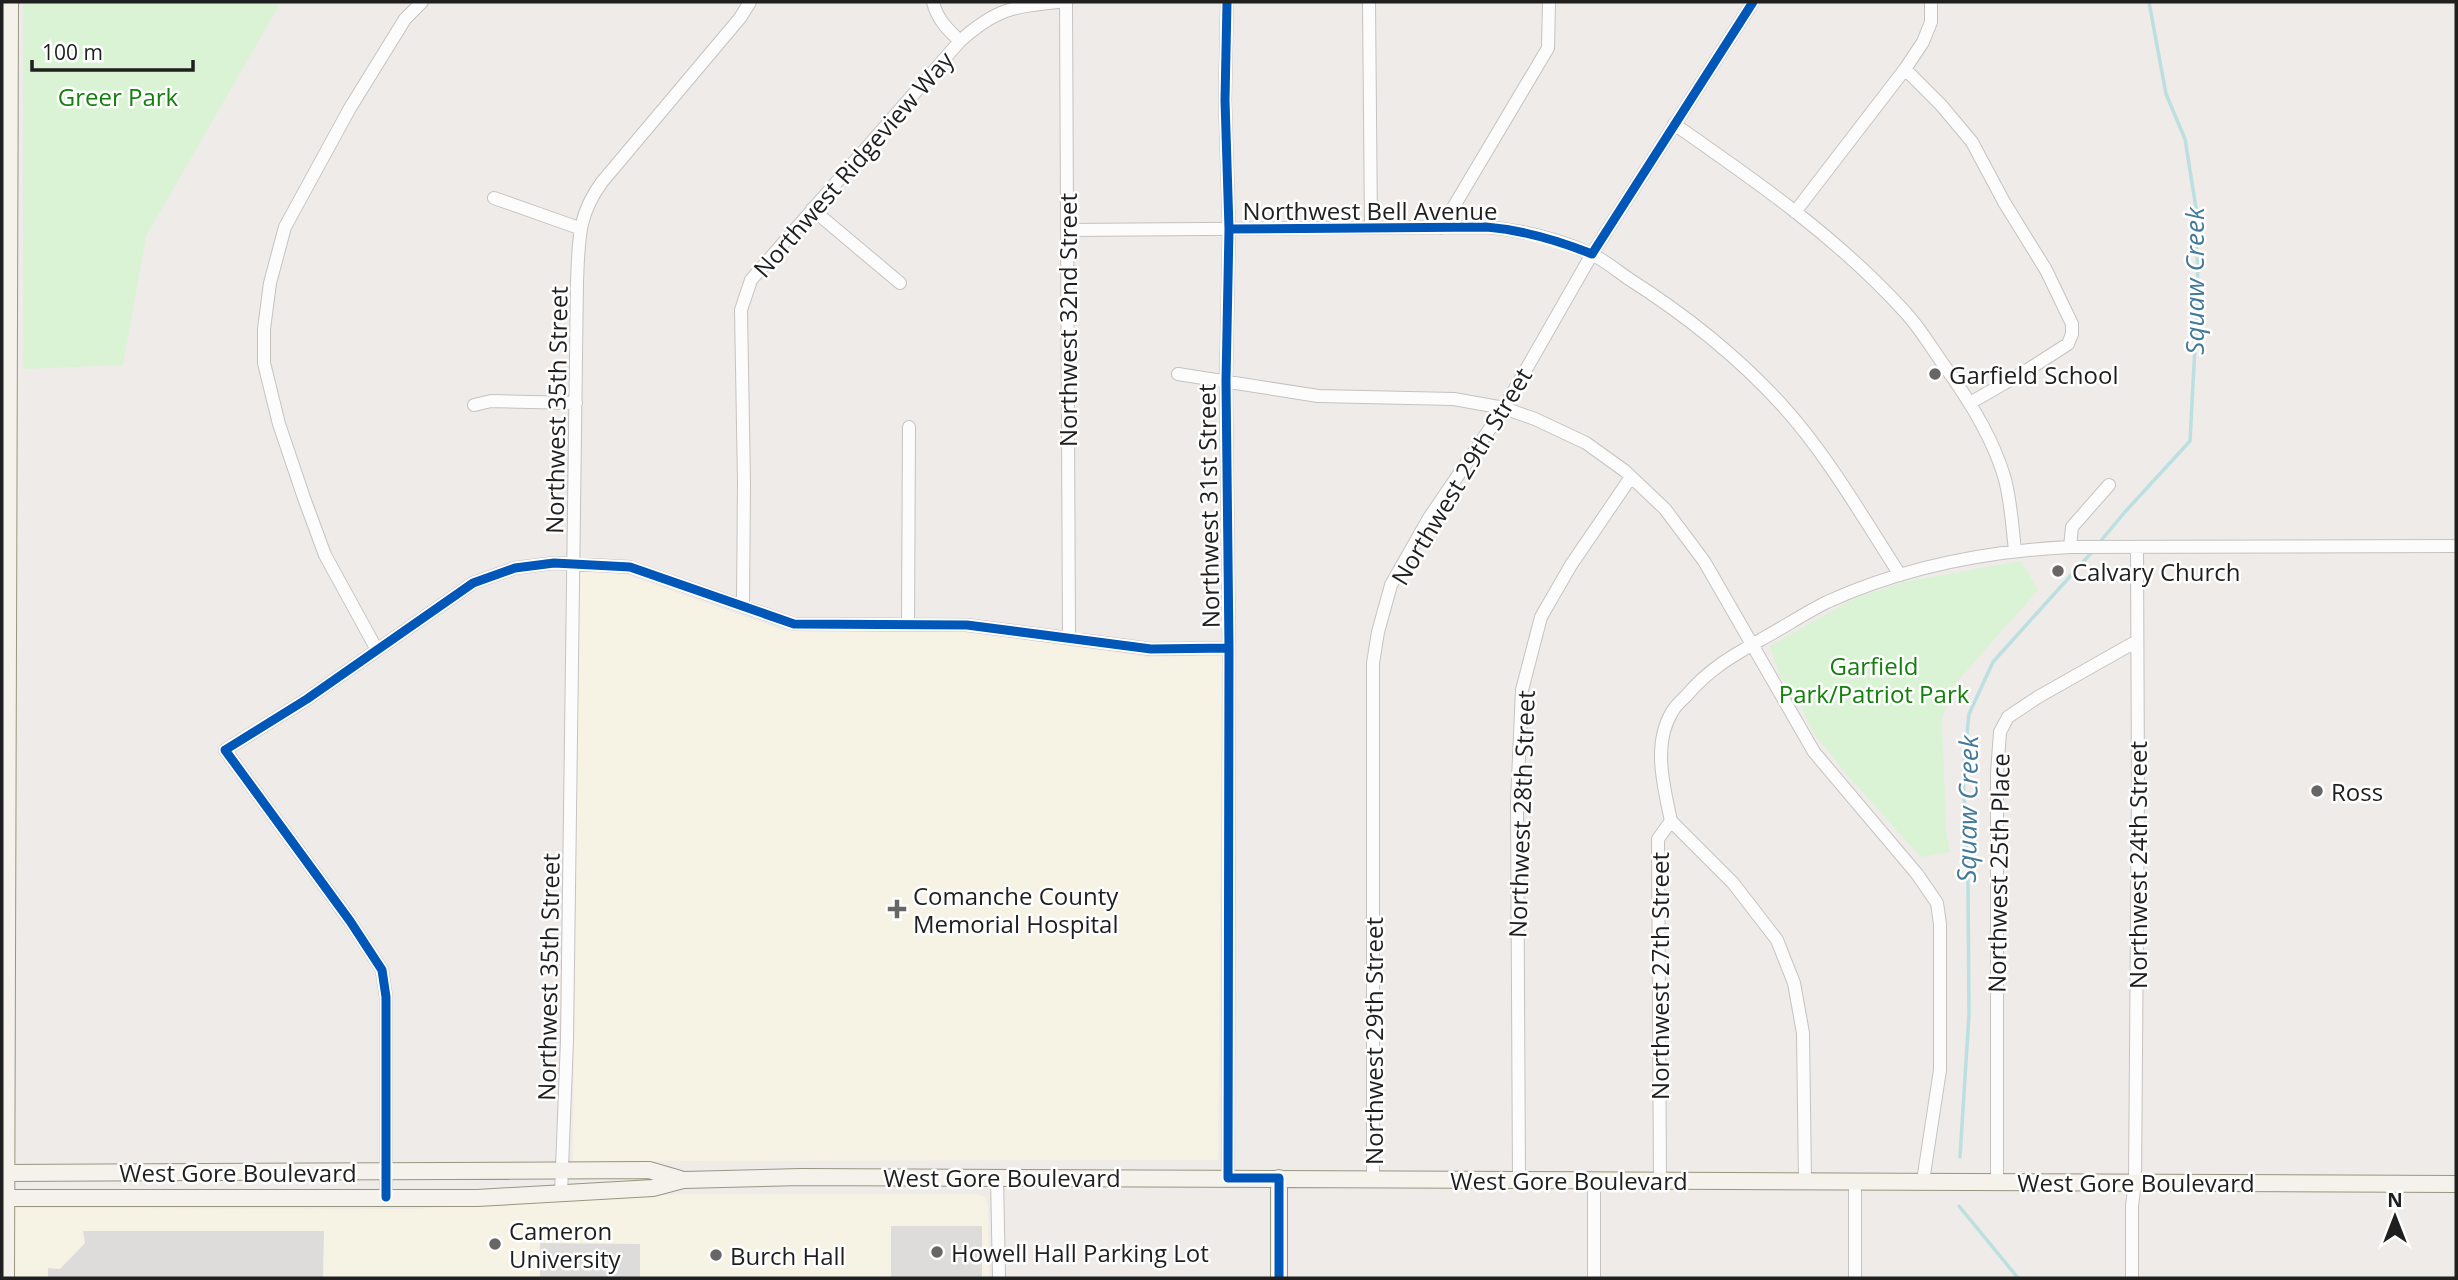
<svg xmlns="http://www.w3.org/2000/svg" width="2458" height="1280" viewBox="0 0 2458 1280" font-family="'Open Sans',sans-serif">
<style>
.education{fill:#f7f3e4}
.park{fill:#d9f3d4}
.parking{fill:#dedcdb}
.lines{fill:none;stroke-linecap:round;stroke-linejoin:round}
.stream{stroke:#bcdfe1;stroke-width:3.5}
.street-casing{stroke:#c5c3c2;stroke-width:14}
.secondary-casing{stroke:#989680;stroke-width:18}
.street{stroke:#fcfcfc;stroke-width:12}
.secondary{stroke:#f4f2eb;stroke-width:16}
.cycleway-casing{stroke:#fff;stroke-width:13}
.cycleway{stroke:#0057b8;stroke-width:9}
.poi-dot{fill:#676665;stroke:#fff;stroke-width:2.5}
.labels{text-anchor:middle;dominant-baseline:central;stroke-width:5;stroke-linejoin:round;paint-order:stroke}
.park-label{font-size:24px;fill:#13800b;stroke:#fff}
.street-label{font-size:24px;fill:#1f1f1f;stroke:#fff}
.poi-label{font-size:24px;fill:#1f1f1f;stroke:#fff;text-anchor:start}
.water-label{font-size:26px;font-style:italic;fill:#427a98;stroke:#fff}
</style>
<rect width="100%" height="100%" fill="#eeebe8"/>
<!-- education -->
<path class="education" d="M578,570L625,574L782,630H936L975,633L1149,657L1222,655L1218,1160L573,1161Z
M683,1194H976L985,1197L988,1207L989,1278H2V1208L414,1209Z"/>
<!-- park -->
<path class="park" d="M23,2H281L146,236L123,365L23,369Z
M2021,561L2038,590L1953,686L1942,719L1946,832L1950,852L1921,857L1849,777L1813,732L1799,701L1780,676L1770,646L1856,598L1904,582Z"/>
<!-- parking -->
<path class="parking" d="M891,1226H982V1278H891Z
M83,1231H324L323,1278H48V1268L60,1269L85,1243Z
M540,1243L640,1244V1278H540Z"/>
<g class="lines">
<!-- stream -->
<path class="stream" d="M2099,543L2124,513L2190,441L2198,290L2196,208L2185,139L2166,94L2149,2
M1960,1157L1969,1014L1968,886L1963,773L1969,714L1993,662L2092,552
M1959,1206L2018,1278"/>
<defs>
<path id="street" d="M933,2C937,19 947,29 960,41
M1066,2L1069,638
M1227,2L1225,100L1229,229L1226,381L1229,648L1228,1178
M1369,2L1371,228
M1905,69L1941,105L1972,142L2004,202L2046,270L2072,324V334L2068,344L2029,369L1970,403
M1674,124C1756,181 1838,238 1905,312C1920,328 1931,347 1943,364C1968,398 1992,436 2004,476C2011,499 2012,526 2015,550
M494,198L579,228
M812,209L900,283
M1795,212L1905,69L1923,42L1931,22V2
M1441,228L1548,48L1549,2
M1067,230L1486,227C1521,230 1556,238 1589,253C1603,259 1616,270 1629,279C1684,314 1737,356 1781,404C1826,453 1864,519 1900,575
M1178,374L1318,396L1454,399L1504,408L1535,419L1586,443L1625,471L1665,509L1704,561L1814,752L1917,874L1937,903L1940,924V1070L1923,1181
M474,405L491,401L576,403
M2070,547L2072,527L2109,485
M743,606L744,483L741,310L751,280L960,41C996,9 1011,7 1058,2
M908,625L909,427
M377,650L325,555L304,498L279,424L264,363V329L270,283L285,227L350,108L405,19L422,2
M1671,821L1733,883L1777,940L1794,983L1803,1033L1805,1181
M997,1177L999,1278
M1373,1178V663L1378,632L1391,585L1429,518L1504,408L1592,254L1753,2
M1519,1179L1517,802L1522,690L1541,617L1571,565L1631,477
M1594,1180V1278
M1660,1180L1658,839L1671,821C1664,787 1652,745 1672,712C1675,706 1681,701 1686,696C1709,669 1732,656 1762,639C1784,627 1805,613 1827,602C1904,567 1987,551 2070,547L2456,546
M1855,1181V1278
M1997,1182V773L2000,732L2008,717L2038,697L2137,641
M561,1193L567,1040L577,281C579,241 577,216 602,182L740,18L750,2
M386,1197V997L382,970L350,921L225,750L307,699L473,583L515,568L554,563L630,567L794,624L967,625L1151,649L1229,648
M2132,1278V1206L2135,1182L2138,791L2137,548"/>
<path id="secondary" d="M2,1173L649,1170L680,1179
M2,1198H477L653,1188L683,1180L801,1177L2456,1184
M6,1278L10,2
M1279,1278V1178"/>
</defs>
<!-- street casing -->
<use href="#street" class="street-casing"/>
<!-- secondary casing -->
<use href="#secondary" class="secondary-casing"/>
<!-- street -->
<use href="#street" class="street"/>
<!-- secondary -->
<use href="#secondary" class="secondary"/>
<defs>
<path id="cycleway" d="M1227,2L1225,100L1229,229L1226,381L1229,648L1228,1178H1279V1278
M1229,229L1486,227C1523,230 1557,240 1592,254L1753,2
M386,1197V997L382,970L350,921L225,750L307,699L473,583L515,568L554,563L630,567L794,624L967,625L1151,649L1229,648"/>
</defs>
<!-- cycleway casing -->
<use href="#cycleway" class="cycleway-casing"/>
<!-- cycleway -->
<use href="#cycleway" class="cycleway"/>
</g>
<!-- markers -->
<g class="poi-dot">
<circle cx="1935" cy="374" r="7"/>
<circle cx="2058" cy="571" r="7"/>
<circle cx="2317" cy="791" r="7"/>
<path d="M893.5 898.5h7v7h7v7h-7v7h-7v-7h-7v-7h7z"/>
<circle cx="495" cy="1244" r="7"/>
<circle cx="937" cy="1252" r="7"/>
<circle cx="716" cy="1255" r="7"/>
</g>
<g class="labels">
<!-- park labels -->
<g class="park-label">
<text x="118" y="96">Greer Park</text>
<text x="1874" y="665">Garfield<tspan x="1874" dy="28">Park/Patriot Park</tspan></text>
</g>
<!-- street labels -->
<g class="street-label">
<text transform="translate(853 164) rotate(-49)">Northwest Ridgeview Way</text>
<text x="1370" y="210">Northwest Bell Avenue</text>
<text transform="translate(1067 320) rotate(-90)">Northwest 32nd Street</text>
<text transform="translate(556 410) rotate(-89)">Northwest 35th Street</text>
<text transform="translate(1461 476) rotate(-59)">Northwest 29th Street</text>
<text transform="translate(1208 506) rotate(-91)">Northwest 31st Street</text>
<text transform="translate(1521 814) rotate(-88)">Northwest 28th Street</text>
<text transform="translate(2137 865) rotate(-90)">Northwest 24th Street</text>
<text transform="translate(1998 873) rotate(-89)">Northwest 25th Place</text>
<text transform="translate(1659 976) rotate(-90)">Northwest 27th Street</text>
<text transform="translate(548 977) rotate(-89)">Northwest 35th Street</text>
<text transform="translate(1373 1041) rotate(-90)">Northwest 29th Street</text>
<text x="238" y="1172">West Gore Boulevard</text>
<text x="1002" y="1177">West Gore Boulevard</text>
<text x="1569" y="1180">West Gore Boulevard</text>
<text x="2136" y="1182">West Gore Boulevard</text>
</g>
<!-- poi labels -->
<g class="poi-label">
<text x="1949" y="374">Garfield School</text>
<text x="2072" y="571">Calvary Church</text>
<text x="2331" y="791">Ross</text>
<text x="913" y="895">Comanche County<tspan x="913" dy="28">Memorial Hospital</tspan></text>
<text x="509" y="1230">Cameron<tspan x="509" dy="28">University</tspan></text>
<text x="951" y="1252">Howell Hall Parking Lot</text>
<text x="730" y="1255">Burch Hall</text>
</g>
<!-- water labels -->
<g class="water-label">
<text transform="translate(2194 281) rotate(-90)">Squaw Creek</text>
<text transform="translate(1967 809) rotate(-89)">Squaw Creek</text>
</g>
</g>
<!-- border -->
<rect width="2458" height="1280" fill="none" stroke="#1f1f1f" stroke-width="7"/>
<!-- north arrow -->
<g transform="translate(2395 1217)" stroke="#ffffff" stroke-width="5" paint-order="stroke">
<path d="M0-5L12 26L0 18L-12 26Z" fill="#1f1f1f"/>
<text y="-10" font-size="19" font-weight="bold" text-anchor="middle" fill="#1f1f1f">N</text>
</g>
<!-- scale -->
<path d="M32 60v10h161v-10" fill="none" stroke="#1f1f1f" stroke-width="3.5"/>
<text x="42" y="60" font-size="21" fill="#1f1f1f" stroke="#ffffff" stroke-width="5" paint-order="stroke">100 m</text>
</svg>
